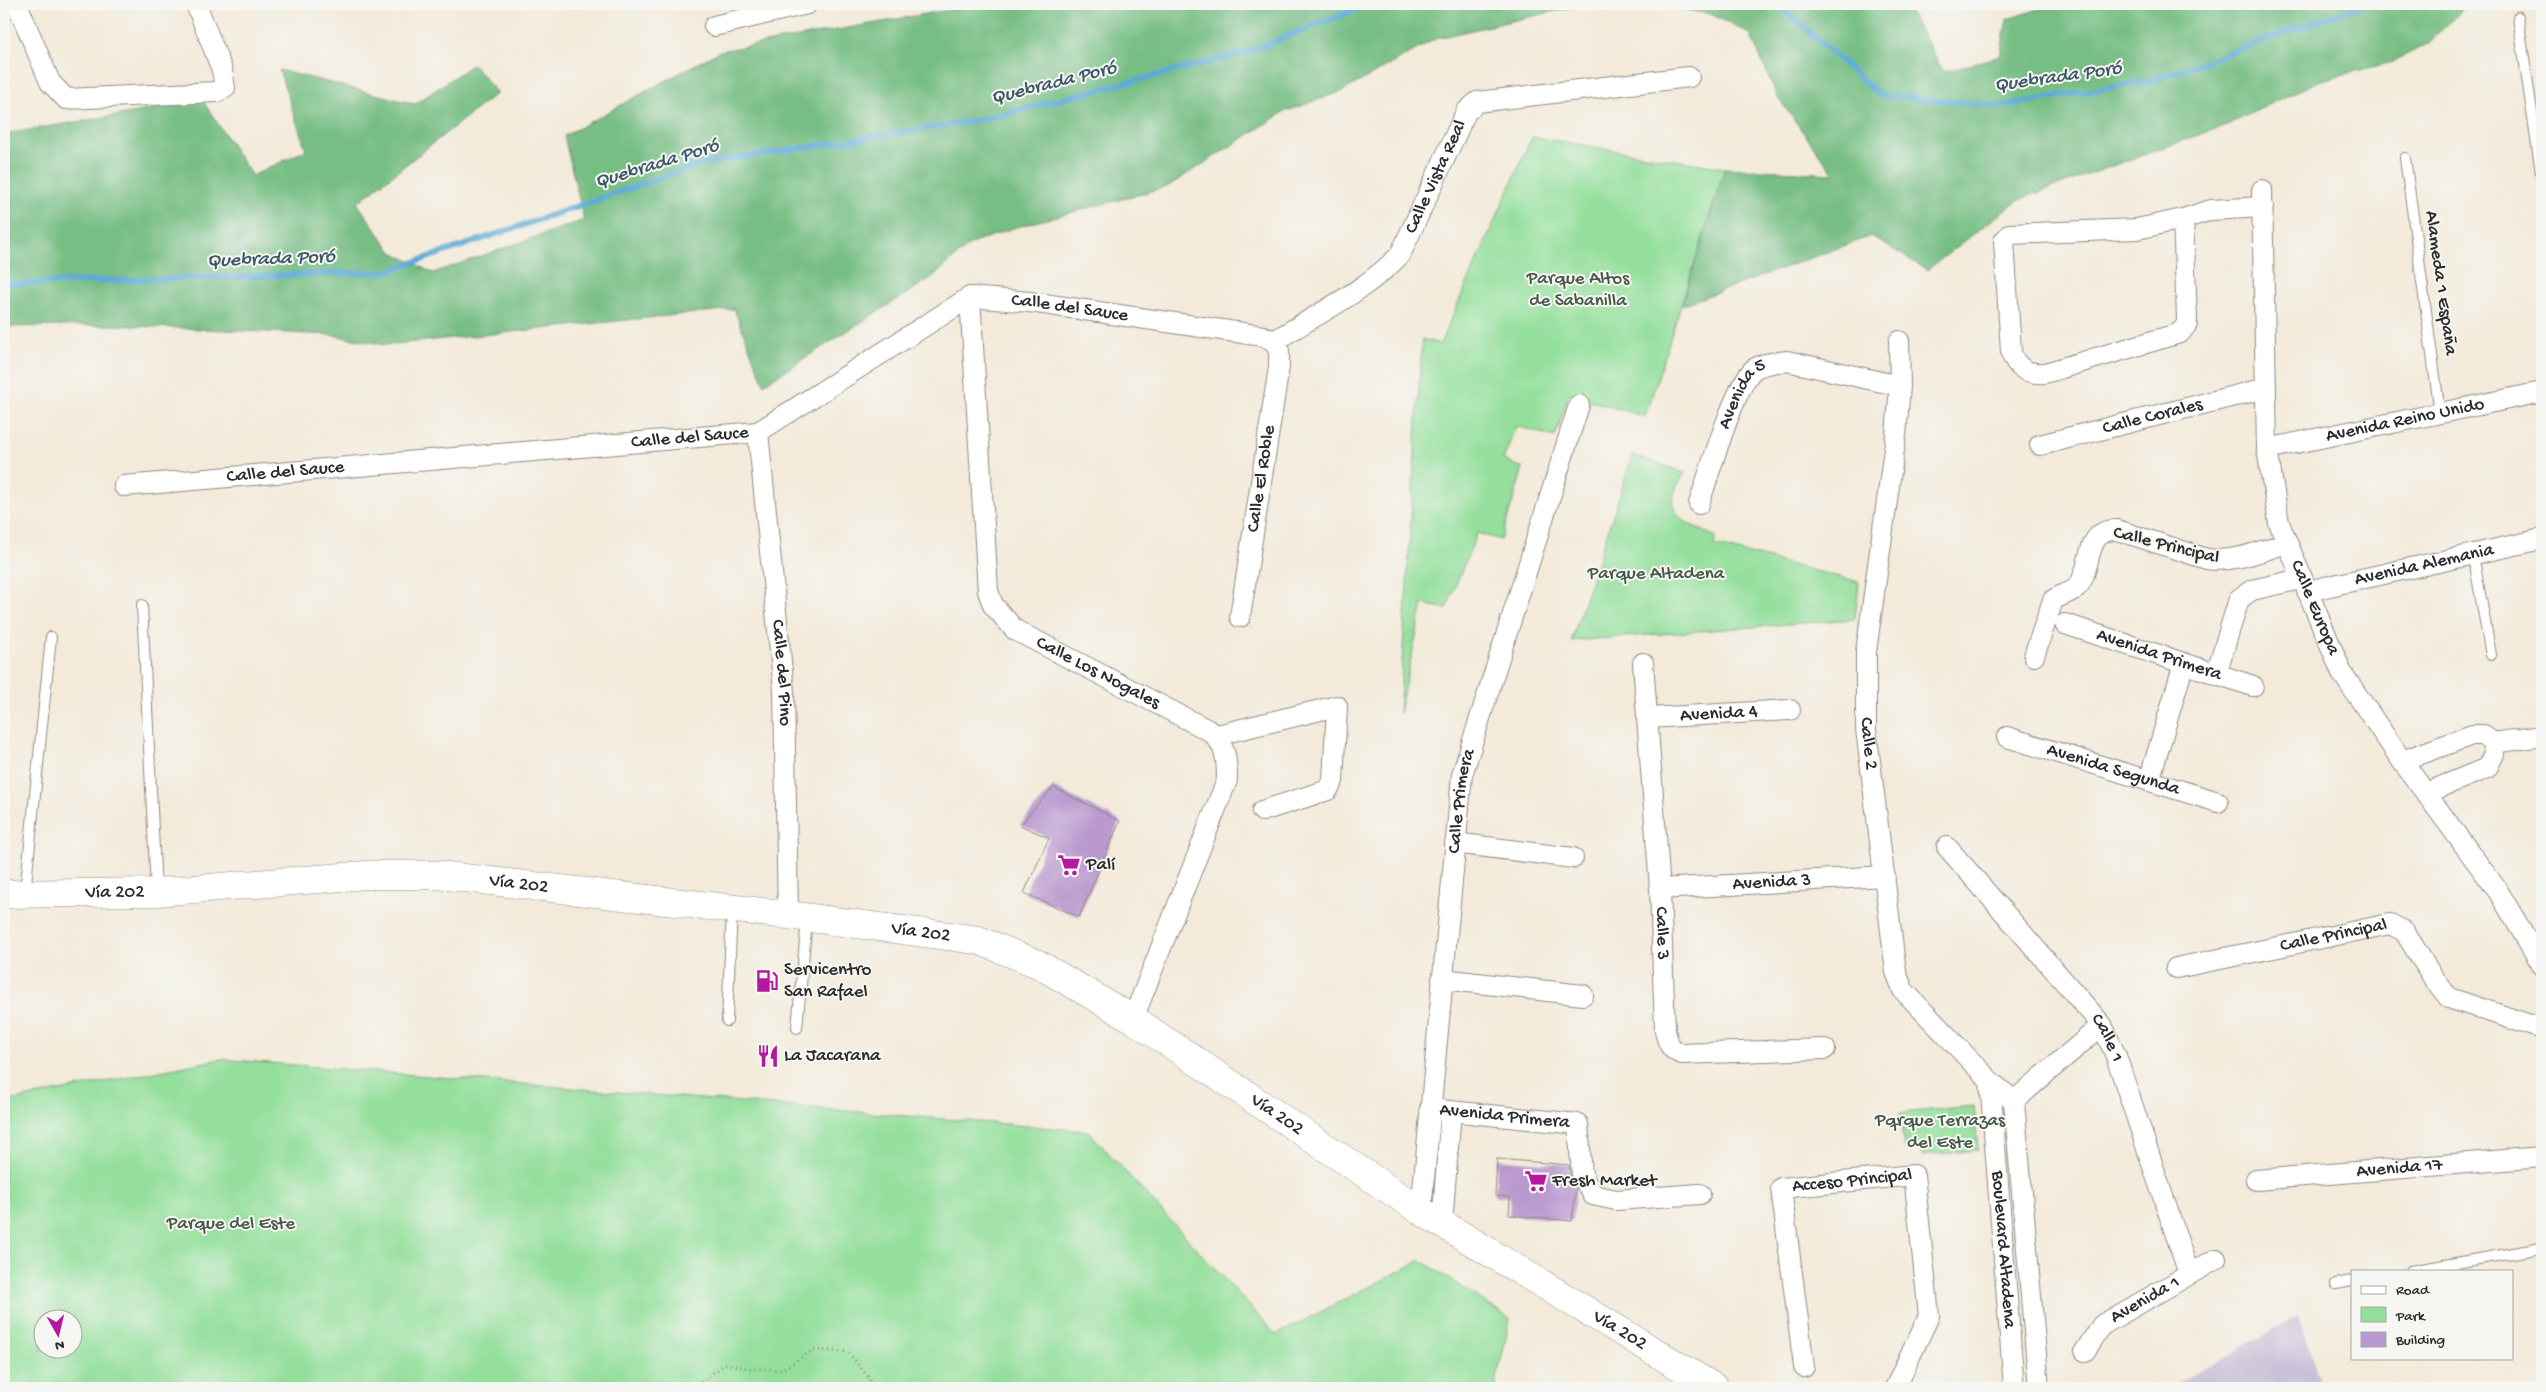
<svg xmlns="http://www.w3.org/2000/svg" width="2546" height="1392" viewBox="0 0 2546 1392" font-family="'Gochi Hand',sans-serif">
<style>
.industrial{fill:#c9bfd7}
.green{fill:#94df9c;stroke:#608564;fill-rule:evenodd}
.forest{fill:#77be84;stroke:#517458}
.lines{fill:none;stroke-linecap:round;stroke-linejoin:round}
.stream{stroke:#5dabd6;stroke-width:6}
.building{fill:#ba99cf}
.lane-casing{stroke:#8f8a82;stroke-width:12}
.street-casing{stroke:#8f8a82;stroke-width:22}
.secondary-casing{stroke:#8f8a82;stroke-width:29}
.path{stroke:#8f8a82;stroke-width:3;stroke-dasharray:1 4;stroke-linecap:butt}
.lane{stroke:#fff;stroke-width:10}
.street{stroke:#fff;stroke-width:20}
.secondary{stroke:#fff;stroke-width:28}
.labels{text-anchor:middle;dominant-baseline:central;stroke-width:4;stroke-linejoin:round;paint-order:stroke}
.street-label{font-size:19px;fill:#2b2b2b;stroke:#f6f6f2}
.park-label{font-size:19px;fill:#455847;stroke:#f6f6f2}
.poi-label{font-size:19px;fill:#2b2b2b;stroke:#f6f6f2;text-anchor:start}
.water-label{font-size:20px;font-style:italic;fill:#3c5867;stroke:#f6f6f2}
</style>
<rect width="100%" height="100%" fill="#f6f6f2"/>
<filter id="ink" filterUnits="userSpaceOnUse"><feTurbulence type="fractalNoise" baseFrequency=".02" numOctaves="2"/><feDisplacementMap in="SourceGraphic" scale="10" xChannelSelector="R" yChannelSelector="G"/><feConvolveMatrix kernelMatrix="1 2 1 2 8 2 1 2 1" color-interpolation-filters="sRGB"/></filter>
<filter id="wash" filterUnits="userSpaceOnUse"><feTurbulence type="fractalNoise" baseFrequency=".0096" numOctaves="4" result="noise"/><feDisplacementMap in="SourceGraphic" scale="20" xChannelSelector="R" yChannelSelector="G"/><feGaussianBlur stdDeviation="1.12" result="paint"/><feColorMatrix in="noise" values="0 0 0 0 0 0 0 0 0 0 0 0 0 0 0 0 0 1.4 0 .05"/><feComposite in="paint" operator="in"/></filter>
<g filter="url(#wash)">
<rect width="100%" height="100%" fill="#f3ead9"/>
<!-- industrial -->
<path class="industrial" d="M2299,1316L2322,1388H2168Z"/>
<!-- green -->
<path class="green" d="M1532,137L1725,168L1645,417L1569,394L1555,437L1516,426L1503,460L1523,468L1501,540L1477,533L1446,609L1423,604L1399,713L1422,339L1440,344Z
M1633,455L1685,473C1657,513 1682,521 1716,537L1714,545L1859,582L1855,619L1571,641Z
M221,1059L1088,1131L1276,1335L1421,1260L1510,1319L1495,1388H4V1102ZM42,1320H72V1350H42Z
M1974,1106L1978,1150L1922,1156L1921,1147L1904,1148L1900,1113Z"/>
<!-- forest -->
<path class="forest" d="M981,4H1586L1437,38L1343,91L1284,112L1167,187L1013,228L971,244L931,278L764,384L734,309L386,345L332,335L112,325L4,327V134L203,101L252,176L306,150L279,70L415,104L473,64L497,93L357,203L392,252L433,273L584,220L564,136L720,51Z
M1646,4H1905L1944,72L2000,56L2007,19L2055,4H2468L2429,43L2392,62L2318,81L2229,124L2018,200L1927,270L1871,236L1682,305L1725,168L1834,174L1778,98L1750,34L1711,14Z"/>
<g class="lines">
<!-- stream -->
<path class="stream" d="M1778,4L1879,95L2001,106L2153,80L2365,4
M4,284L386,272L701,164L979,120L1245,53L1370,4"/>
</g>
<g id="blocks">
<!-- building -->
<path class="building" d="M1053,787L1120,821L1079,917L1024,893L1049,838L1020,825Z
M1497,1159L1569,1165L1570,1176L1576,1188L1572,1221L1509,1215L1510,1197L1495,1196Z"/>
</g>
</g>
<g filter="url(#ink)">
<use href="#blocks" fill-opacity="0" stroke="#8f8a82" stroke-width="1"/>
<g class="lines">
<defs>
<path id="lane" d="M2518,17L2542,179
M2405,158L2440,413
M2473,554L2491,655
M142,605L156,891
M25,893L51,637
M727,1021L732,910
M797,1028L807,919
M2410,1271L2542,1248
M2336,1284L2352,1281"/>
<g id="street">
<path d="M17,4L50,82L66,99L216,92L225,88L222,70L196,4"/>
<path d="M714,26L807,4"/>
<path id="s1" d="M2262,190L2267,449L2279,523L2342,673L2402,761L2498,891L2542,965"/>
<path d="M2183,219L2187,318V324L2180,333L2045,373C2029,375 2015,368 2011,351L2004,241L2010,234L2137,229Z"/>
<path d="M2183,219L2211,210L2263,207"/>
<path id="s2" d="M970,297L988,591L993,605L1015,630L1208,730C1226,742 1227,760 1227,780L1133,1019"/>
<path id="s3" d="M1274,341C1316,315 1365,291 1400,255L1466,112L1477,102L1689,77"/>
<path id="s4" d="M1899,341L1900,386L1896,435L1866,652V729L1896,972L1903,990L1990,1081L2014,1101"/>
<path id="s5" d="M758,432L784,691L788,915"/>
<path id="s6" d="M2040,445L2266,388"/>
<path id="s7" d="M2267,449L2542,392"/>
<path id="s8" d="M124,486L758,432L970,297L1030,302L1263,336L1274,341"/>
<path id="s9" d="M1699,504C1708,477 1735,384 1754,369C1763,363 1777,362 1787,361L1900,386"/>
<path id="s10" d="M2307,591L2542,539"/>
<path id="s11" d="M1240,617L1279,367V351L1274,341"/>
<path id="s12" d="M2065,624L2253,686"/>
<path d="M2034,656L2053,600C2062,594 2073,593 2079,585C2093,565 2084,529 2117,530L2207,559C2235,563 2260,551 2287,543"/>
<path id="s13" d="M1643,663L1660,889L1665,1031C1668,1043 1670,1050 1682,1054L1825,1049"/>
<path d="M2216,674L2239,599L2252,590L2301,579"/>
<path id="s14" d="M1648,718L1790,710"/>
<path d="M1217,735L1337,706L1333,781L1328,790L1262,811"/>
<path id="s15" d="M2007,737L2218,802"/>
<path d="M2493,743L2542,736"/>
<path d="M2402,761L2472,735H2484L2493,743L2494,754L2487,768L2426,793"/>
<path d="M2149,781L2184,663"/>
<path d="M1455,843L1573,858"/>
<path id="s16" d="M1947,847L2102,1025L2116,1056L2189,1274"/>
<path id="s17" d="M1660,889L1885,876"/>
<path id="s18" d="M2176,968L2390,924L2404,931L2434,979L2449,998L2542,1029"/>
<path d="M1442,979L1583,995"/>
<path id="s19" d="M1990,1081L2014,1388"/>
<path d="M2014,1101L2039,1388"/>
<path d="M2014,1101L2102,1025"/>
<path id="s20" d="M1430,1109L1578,1124L1582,1175L1593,1195L1616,1200L1700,1194"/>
<path id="s21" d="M2256,1180L2542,1157"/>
<path id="s22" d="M1421,1211L1462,775L1579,405"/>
<path d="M1442,1223L1451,1111"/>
<path id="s23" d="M2085,1351L2102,1325L2216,1259"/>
<path id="s24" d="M1804,1367L1781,1188L1914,1175L1929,1316L1895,1388"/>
</g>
<g id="secondary">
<path id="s25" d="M4,894L157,892L367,875H438L788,915L978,940L1038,964L1133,1019L1421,1211L1715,1388"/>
</g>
</defs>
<!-- lane casing -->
<use href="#lane" class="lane-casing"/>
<!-- street casing -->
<use href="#street" class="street-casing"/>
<!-- secondary casing -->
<use href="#secondary" class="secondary-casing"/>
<!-- path -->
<path class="path" d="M693,1388L725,1364L755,1369L781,1370L814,1350L848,1352L870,1379L866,1388"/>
<!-- lane -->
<use href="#lane" class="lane"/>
<!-- street -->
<use href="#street" class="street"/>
<!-- secondary -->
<use href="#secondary" class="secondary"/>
</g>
</g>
<!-- icons -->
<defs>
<symbol id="supermarket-bare" viewBox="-9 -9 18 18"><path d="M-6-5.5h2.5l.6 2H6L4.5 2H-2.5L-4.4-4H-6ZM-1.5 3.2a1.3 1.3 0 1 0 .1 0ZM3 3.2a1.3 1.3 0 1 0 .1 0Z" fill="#b5179e" stroke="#f6f6f2" stroke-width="2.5" paint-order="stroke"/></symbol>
<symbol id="fuel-bare" viewBox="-9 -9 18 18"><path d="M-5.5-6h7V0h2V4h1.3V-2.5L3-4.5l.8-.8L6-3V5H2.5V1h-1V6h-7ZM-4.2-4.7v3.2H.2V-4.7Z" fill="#b5179e" stroke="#f6f6f2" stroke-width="2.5" paint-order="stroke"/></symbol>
<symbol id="restaurant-bare" viewBox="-9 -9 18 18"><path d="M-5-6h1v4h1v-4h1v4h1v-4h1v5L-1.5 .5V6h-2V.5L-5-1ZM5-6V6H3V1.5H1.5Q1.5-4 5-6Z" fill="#b5179e" stroke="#f6f6f2" stroke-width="2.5" paint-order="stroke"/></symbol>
</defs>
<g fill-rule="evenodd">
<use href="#supermarket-bare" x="1053" y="849" width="32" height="32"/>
<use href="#fuel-bare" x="751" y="965" width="32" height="32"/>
<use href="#restaurant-bare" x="752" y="1040" width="32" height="32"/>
<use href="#supermarket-bare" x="1520" y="1165" width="32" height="32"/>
</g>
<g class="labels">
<!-- street labels -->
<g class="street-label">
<text stroke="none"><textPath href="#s3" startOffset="239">Calle Vista Real</textPath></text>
<text transform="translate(2440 283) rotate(82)">Alameda 1 España</text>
<text stroke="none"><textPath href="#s8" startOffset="988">Calle del Sauce</textPath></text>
<text stroke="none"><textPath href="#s9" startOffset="119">Avenida 5</textPath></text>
<text stroke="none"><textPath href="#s6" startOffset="116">Calle Corales</textPath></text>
<text stroke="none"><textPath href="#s7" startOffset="141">Avenida Reino Unido</textPath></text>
<text stroke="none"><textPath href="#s8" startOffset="568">Calle del Sauce</textPath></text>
<text stroke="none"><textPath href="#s8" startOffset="162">Calle del Sauce</textPath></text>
<text stroke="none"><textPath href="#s11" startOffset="140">Calle El Roble</textPath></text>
<text transform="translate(2166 546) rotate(14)">Calle Principal</text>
<text stroke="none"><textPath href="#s10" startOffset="120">Avenida Alemania</textPath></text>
<text stroke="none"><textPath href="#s1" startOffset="426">Calle Europa</textPath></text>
<text stroke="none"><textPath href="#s12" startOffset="99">Avenida Primera</textPath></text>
<text stroke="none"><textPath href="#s5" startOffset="242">Calle del Pino</textPath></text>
<text stroke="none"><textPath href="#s2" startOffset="436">Calle Los Nogales</textPath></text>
<text stroke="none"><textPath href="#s14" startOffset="71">Avenida 4</textPath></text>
<text stroke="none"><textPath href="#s4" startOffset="405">Calle 2</textPath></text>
<text stroke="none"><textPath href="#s15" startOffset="111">Avenida Segunda</textPath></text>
<text stroke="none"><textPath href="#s22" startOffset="412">Calle Primera</textPath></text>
<text stroke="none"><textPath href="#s17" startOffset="112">Avenida 3</textPath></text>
<text stroke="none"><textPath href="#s25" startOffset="516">Vía 202</textPath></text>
<text stroke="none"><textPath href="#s25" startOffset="111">Vía 202</textPath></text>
<text stroke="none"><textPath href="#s25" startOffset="921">Vía 202</textPath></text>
<text stroke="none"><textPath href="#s13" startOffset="271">Calle 3</textPath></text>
<text stroke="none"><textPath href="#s18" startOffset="161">Calle Principal</textPath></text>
<text stroke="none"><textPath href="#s16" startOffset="250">Calle 1</textPath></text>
<text stroke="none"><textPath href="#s25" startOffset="1326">Vía 202</textPath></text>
<text stroke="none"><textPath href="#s20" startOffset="75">Avenida Primera</textPath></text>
<text stroke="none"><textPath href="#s21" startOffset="144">Avenida 17</textPath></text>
<text stroke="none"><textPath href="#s24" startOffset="252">Acceso Principal</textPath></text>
<text stroke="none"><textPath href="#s19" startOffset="169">Boulevard Altadena</textPath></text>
<text stroke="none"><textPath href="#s23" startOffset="81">Avenida 1</textPath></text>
<text stroke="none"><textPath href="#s25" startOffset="1731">Vía 202</textPath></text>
</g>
<!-- park labels -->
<g class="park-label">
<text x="1578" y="279">Parque Altos<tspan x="1578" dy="22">de Sabanilla</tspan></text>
<text x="1656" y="574">Parque Altadena</text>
<text x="1940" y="1121">Pqrque Terrazas<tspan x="1940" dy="22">del Este</tspan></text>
<text x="231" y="1224">Parque del Este</text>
</g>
<!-- poi labels -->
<g class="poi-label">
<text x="1086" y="865">Palí</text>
<text x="784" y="970">Servicentro<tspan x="784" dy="22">San Rafael</tspan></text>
<text x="784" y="1056">La Jacarana</text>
<text x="1552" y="1181">Fresh Market</text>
</g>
<!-- water labels -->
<g class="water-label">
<text transform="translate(2058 78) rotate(-8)">Quebrada Poró</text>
<text transform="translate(1054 84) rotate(-14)">Quebrada Poró</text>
<text transform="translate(657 165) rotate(-17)">Quebrada Poró</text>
<text transform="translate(271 260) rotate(-2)">Quebrada Poró</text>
</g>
</g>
<!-- margin -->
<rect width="2546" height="1392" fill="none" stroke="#f6f6f2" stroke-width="20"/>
<!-- legend -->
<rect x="2351" y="1270" width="162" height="90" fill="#f6f6f2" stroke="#a5a5a2"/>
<rect x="2361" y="1286" width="25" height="8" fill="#ffffff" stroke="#a5a5a2"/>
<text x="2396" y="1294" font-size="15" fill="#2b2b2b">Road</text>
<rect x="2361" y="1307" width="25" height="15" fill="#94df9c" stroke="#a5a5a2"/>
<text x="2396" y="1320" font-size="15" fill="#2b2b2b">Park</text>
<rect x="2361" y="1332" width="25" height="15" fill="#ba99cf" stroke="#a5a5a2"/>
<text x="2396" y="1344" font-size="15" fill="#2b2b2b">Building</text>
<!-- north arrow -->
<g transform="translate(58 1334) rotate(172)"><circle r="24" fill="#f6f6f2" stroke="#a5a5a2"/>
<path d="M0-4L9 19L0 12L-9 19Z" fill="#b5179e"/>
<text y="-8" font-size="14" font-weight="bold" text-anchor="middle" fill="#2b2b2b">N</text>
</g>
</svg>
